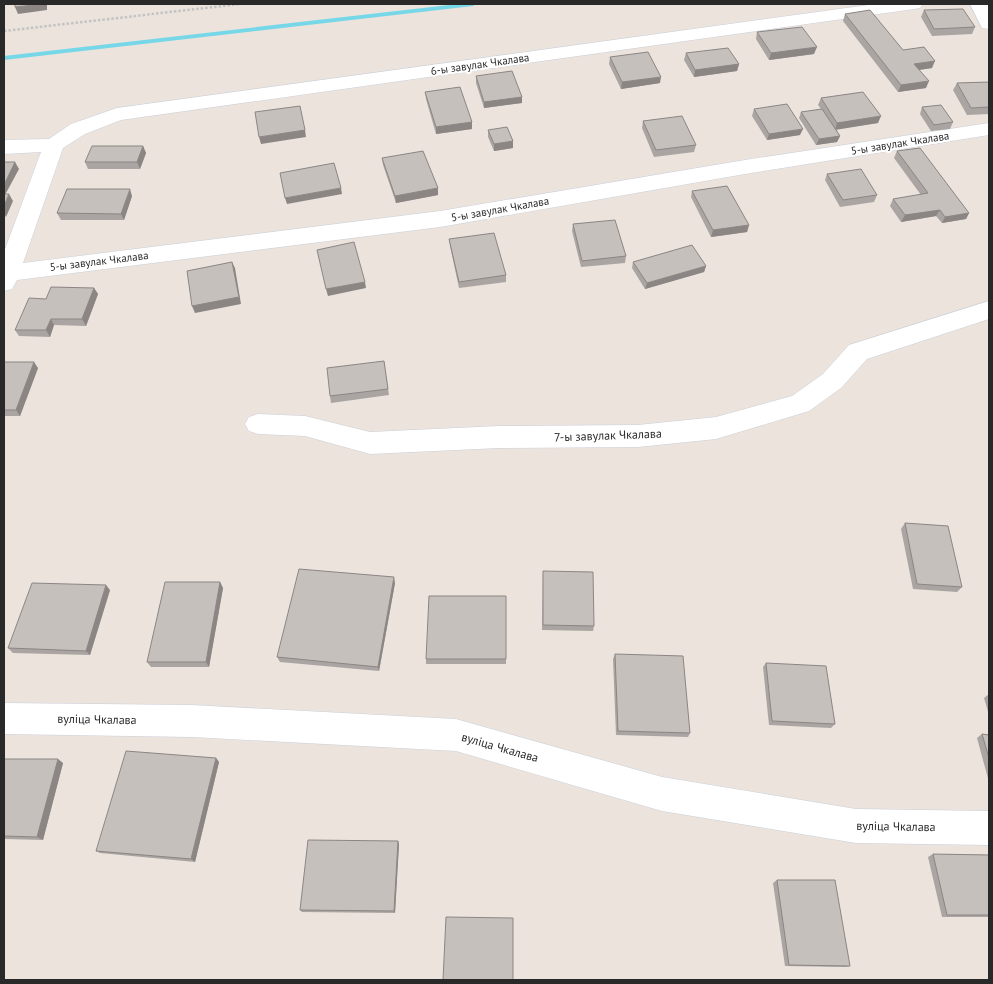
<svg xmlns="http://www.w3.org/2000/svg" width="993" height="984" viewBox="0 0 993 984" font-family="'PT Sans',sans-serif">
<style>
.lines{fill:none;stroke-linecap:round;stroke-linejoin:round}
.stream{fill:#75d7e7;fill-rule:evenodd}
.minor-casing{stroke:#cad0da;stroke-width:1}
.path{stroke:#c3c3c3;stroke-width:2.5;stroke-dasharray:2.5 2;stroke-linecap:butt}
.minor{fill:#fff;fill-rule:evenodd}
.wall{fill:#aaa5a2}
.shaded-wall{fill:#8b8684}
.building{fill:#c6c0bc;stroke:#8b8684}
.labels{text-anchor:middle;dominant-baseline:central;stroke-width:4;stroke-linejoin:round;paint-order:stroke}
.far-street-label{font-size:11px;fill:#292929;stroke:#fff}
.street-label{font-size:12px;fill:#292929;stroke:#fff}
</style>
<rect width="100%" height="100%" fill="#ebe3dc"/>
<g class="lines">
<!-- stream -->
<path class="stream" d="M458,4H476L473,6L4,60V56Z"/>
<defs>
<path id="minor" d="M876,4H923L920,8L914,9L121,120L85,134L63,148L23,263L440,211L745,160L989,123V135L745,174L440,227L17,280L12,289L4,291V252L41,152L4,154V140L49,139L71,124L117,108Z
M970,4H988L989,29L982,28Z
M989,301V319L867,359L841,388L809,411L716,439L638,447L499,448L370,454L305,436L258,434L249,431L245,424L249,417L258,414L305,416L370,432L499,426L638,425L716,417L792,396L823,374L849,345Z
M4,703L192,705L456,719L662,777L856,809L989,811V845L856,843L662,811L456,751L192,737L4,734Z"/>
</defs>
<!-- minor casing -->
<use href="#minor" class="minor-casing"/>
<!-- path -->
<path class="path" d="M4,31L240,4"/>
<!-- minor -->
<use href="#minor" class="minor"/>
</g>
<!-- wall -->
<path class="wall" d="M924,10L975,27L972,34L932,36L921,17Z
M845,14L932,68L919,70L926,88L898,92L843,21Z
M757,32L814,54L769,60L756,39Z
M686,53L739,64L737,71L694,77L684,60Z
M610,57L660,83L621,89L609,64Z
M476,76L522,103L484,108L476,83Z
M989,82V114L967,115L953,90L957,83Z
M425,92L472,129L436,134L426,99Z
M821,98L878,123L836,129L840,136L837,142L816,145L799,118L801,112L821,109L818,105Z
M922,107L953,122L950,129L931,131L920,114Z
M754,109L800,135L767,140L752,116Z
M643,121L696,145L694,152L654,157L642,128Z
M488,130L513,148L494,151L488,137Z
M143,146L146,153L140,169H88L85,162Z
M897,151L969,213L966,219L942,223L936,216L901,222L890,206L893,199L921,195L894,158Z
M382,158L438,188V195L396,203L383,165Z
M827,174L877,195L874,202L840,207L825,180Z
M692,191L749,225L747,232L711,237L691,197Z
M132,196L124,220H61L57,213Z
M573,224L626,256L625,263L581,267L572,231Z
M449,239L506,275V282L459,288L450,246Z
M633,262L706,266L704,272L645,289L632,268Z
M94,288L98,294L86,326L54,325L50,337L19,336L15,330L46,299Z
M384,361L389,395L331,403L330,396Z
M4,362L38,368L20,416H4Z
M905,523L962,587L957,592L913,589L901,529Z
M543,571L594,626L593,631L542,630Z
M220,582L223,588L209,667H151L147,662Z
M395,583L379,671L280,662L277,657Z
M110,590L90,655L13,653L8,648Z
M506,596V664H426V659Z
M615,654L690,733L688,737L616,735L613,659Z
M766,663L835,724L831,728L769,725L763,667Z
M989,694V715L984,698Z
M982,734L989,735V782L977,738Z
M216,758L219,762L195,862L100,853L96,851Z
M4,759L63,763L43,840L4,839Z
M398,841L399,844L395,913L302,912L300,910Z
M933,854L989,855V917H942L928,857Z
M777,880L850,966L846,967L785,966L773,883Z"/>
<!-- shaded-wall -->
<path class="shaded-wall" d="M43,4H47V10L18,14L15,7Z
M817,47L814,54L769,60L771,53Z
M935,61L932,68L911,71L914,64Z
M739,64L737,71L694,77L695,70Z
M661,77L660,83L621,89L622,82Z
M929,81L926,88L898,92L901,85Z
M522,97V103L484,108V102Z
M881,116L878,123L835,130L837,123Z
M472,122V129L436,134V127Z
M803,129L800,135L767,140L769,134Z
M305,130L306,137L261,144L259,137Z
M840,136L837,142L816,145L819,139Z
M513,141V148L494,151V144Z
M143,146L146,153L140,169L137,162Z
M15,162L19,169L5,195L4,192V185Z
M341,188L342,194L287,204L285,198Z
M438,188V195L396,203L395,196Z
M130,189L132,196L124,220L121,214Z
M9,194L13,201L6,217L4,213V206Z
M940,210L936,216L901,222L905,215Z
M969,213L966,219L942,223L945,217Z
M749,225L747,232L711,237L713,230Z
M232,262L235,268L241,304L195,313L192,306Z
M706,266L704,272L645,289L647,283Z
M365,282L366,288L328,296L326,289Z
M94,288L98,294L86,326L82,319Z
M51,319L54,325L50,337L46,330Z
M34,362L38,368L20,416L16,410Z
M394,577L395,583L379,671L378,667Z
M220,582L223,588L209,667L206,662Z
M106,585L110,590L90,655L86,651Z
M216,758L219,762L195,862L191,859Z
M58,759L63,763L43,840L37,837Z
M398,841L399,844L395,913L394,911Z"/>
<!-- building -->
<path class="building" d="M15,4H43L15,7Z
M963,9L975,27L934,29L924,10Z
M870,10L903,50L924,47L935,61L914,64L929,81L901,85L845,14Z
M802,27L817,47L771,53L757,32Z
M728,48L739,64L695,70L686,53Z
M648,52L661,77L622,82L610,57Z
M512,71L522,97L484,102L476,76Z
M989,82V107L971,108L957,83Z
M460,87L472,122L436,127L425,92Z
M863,92L881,116L837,123L821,98Z
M787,104L803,129L769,134L754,109Z
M941,105L953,122L934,125L922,107Z
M300,106L305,130L259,137L255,112Z
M822,109L840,136L819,139L801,112Z
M682,116L696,145L656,150L643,121Z
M507,127L513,141L494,144L488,130Z
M92,146H143L137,162H85Z
M920,148L969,213L945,217L940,210L905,215L893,199L928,193L897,151Z
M423,151L438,188L395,196L382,158Z
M4,162H15L4,185Z
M334,163L341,188L285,198L280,173Z
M861,169L877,195L843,200L827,174Z
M727,186L749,225L713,230L692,191Z
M67,189H130L121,214L57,213Z
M4,194H9L4,206Z
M615,220L626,256L582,261L573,224Z
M494,233L506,275L459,282L449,239Z
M354,242L365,282L326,289L317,250Z
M692,245L706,266L647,283L633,262Z
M232,262L239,297L192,306L187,271Z
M51,287L94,288L82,319H51L46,330H15L29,298L46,299Z
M384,361L388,389L330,396L327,368Z
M4,362H34L16,410H4Z
M905,523L948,526L962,587L917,584Z
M299,569L394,577L378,667L277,657Z
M543,571L593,572L594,626L543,625Z
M165,582H220L206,662H147Z
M32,583L106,585L86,651L8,648Z
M429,596H506V659H426Z
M615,654L683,656L690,733L618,731Z
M766,663L826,666L835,724L772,721Z
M982,734L989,735V758Z
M126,751L216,758L191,859L96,851Z
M4,759H58L37,837L4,836Z
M308,840L398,841L394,911L300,910Z
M933,854L989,855V915H947Z
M777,880H835L850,966L789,965Z
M446,917L513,918V980H443Z"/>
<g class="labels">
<!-- far-street labels -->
<g class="far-street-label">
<text transform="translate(480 64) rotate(-8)">6-ы завулак Чкалава</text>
<text transform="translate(900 143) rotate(-9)">5-ы завулак Чкалава</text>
<text transform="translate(500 209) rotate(-10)">5-ы завулак Чкалава</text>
<text transform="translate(99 261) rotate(-7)">5-ы завулак Чкалава</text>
</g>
<!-- street labels -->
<g class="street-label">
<text transform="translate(608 435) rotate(-2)">7-ы завулак Чкалава</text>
<text transform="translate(97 719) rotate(1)">вуліца Чкалава</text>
<text transform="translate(500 747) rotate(16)">вуліца Чкалава</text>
<text transform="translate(896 826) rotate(1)">вуліца Чкалава</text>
</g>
</g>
<!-- border -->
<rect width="993" height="984" fill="none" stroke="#292929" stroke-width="10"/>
</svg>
